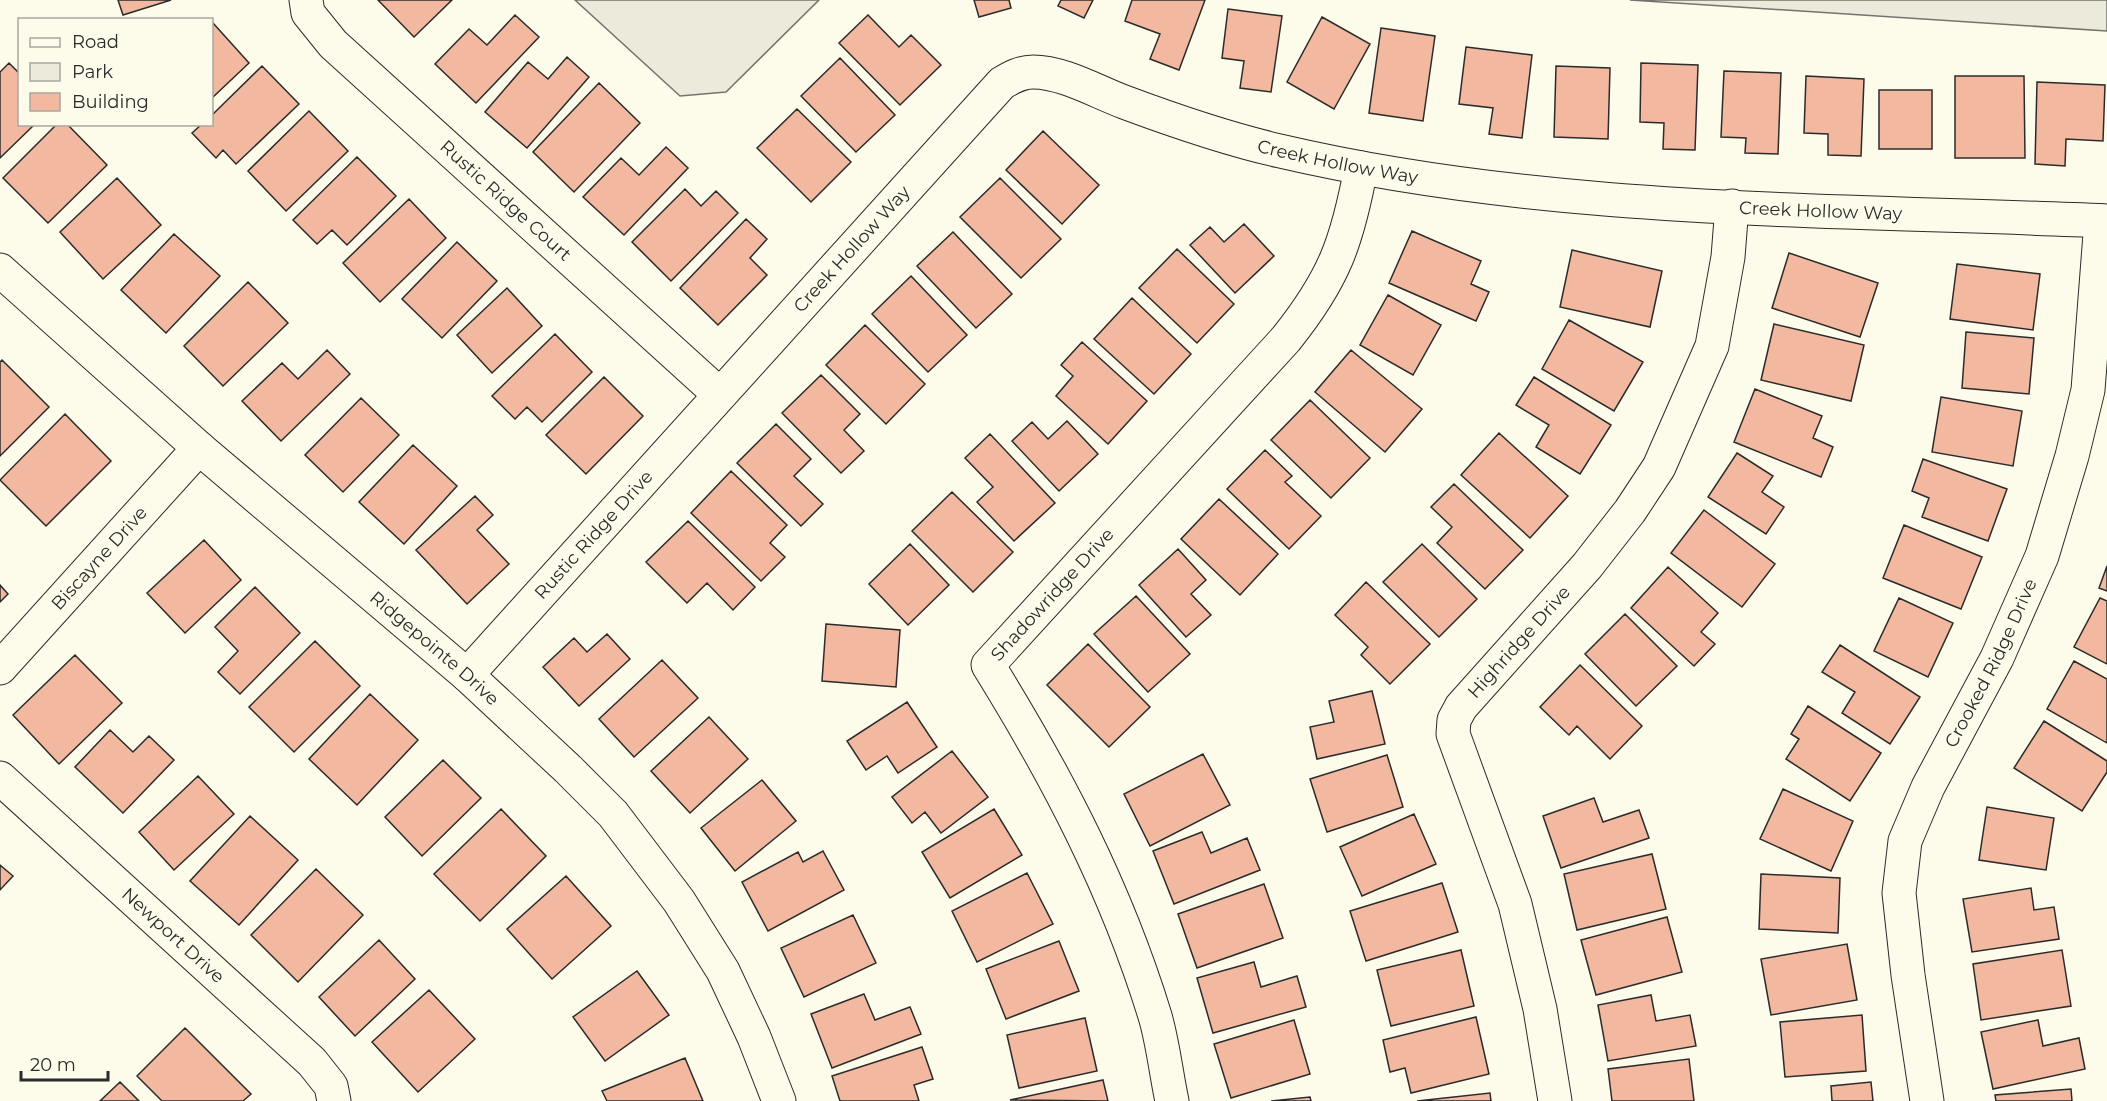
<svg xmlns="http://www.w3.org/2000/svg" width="2107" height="1101" viewBox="0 0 2107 1101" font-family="Montserrat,sans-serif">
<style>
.green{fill:#ecebdb;stroke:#74746e;stroke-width:1.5}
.building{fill:#f2b8a0;stroke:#2b2b2b;stroke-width:1.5}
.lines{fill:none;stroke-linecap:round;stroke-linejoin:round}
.minor-casing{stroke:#2b2b2b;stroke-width:35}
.minor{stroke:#fdfbea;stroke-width:33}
.labels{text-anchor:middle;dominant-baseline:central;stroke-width:4.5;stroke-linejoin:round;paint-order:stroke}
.street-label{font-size:18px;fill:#2b2b2b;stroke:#fdfbea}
</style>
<rect width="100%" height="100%" fill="#fdfbea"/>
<!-- green -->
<path class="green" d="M575,0H819L726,92L680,96Z
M1630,0H2107V31Z"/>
<!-- building -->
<path class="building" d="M118,0H171L123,15Z
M378,0H452L414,37Z
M974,0H1009L1011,8L979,17Z
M1061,0H1093L1084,18L1058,6Z
M1132,0H1205L1179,70L1150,59L1160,34L1125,21Z
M1228,9L1282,16L1271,92L1240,88L1244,61L1222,58Z
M515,15L539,37L476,103L435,64L469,29L487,45Z
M868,15L899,47L911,35L941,65L900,105L839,43Z
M1322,17L1370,44L1334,109L1287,82Z
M213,23L249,63L212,98V24Z
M1381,28L1435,36L1423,121L1369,113Z
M1466,47L1532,55L1522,138L1489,134L1493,108L1459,104Z
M567,57L589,77L527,148L485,112L528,62L548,79Z
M840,58L895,115L856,152L801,96Z
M9,63L20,74V124H35L0,158V72Z
M1641,63L1698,65L1695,150L1663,149L1664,123L1640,122Z
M262,66L299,104L236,164L223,150L216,158L192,133L202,124H212V115Z
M1556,66L1610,68L1608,139L1554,137Z
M1724,71L1781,73L1778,154L1745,153L1746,138L1721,137Z
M1806,76L1864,79L1861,156L1828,155V134L1804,133Z
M1955,76H2024L2025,158H1955Z
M2037,82L2105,85L2103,141L2066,139L2065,166L2035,164Z
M599,83L640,123L574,192L533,152Z
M1879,90H1932V149H1879Z
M797,109L851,162L811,202L757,148Z
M309,111L348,151L286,211L248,171Z
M57,124H67L107,165L48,223L3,178Z
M1043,131L1099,185L1062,224L1006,170Z
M666,147L688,168L624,235L583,197L621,158L639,175Z
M357,157L396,196L347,245L332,230L317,244L293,220Z
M117,178L161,225L103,279L60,232Z
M1000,178L1061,239L1021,278L960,217Z
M685,189L701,206L716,191L738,213L671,281L632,242Z
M409,199L446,238L380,302L343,263Z
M746,219L767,239L750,258L767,275L718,325L680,288Z
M1244,224L1274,256L1235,293L1190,245L1210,227L1224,242Z
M1412,231L1481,261L1471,284L1489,292L1476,321L1389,283Z
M953,232L1012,294L976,328L917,266Z
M174,234L220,276L166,333L121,290Z
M457,242L497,281L442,338L402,299Z
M1177,249L1234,304L1197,343L1139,288Z
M1572,250L1662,271L1650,327L1560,307Z
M1789,253L1878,283L1860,337L1772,308Z
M1957,264L2040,274L2033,330L1950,319Z
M911,276L967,335L928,372L872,314Z
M248,282L288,323L223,386L184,346Z
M507,288L542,326L492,373L457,335Z
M1388,295L1441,325L1413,375L1360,345Z
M1132,298L1191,354L1154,394L1094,339Z
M1569,320L1643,362L1614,411L1542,369Z
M1774,324L1864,345L1851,401L1761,380Z
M865,325L925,384L886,424L826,365Z
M1966,332L2034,338L2029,394L1962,388Z
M555,334L592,372L542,422L527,407L515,419L492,396Z
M1082,342L1147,401L1108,444L1056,396L1073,376L1061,365Z
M327,350L350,374L281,441L242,401L282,363L298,379Z
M1351,350L1422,409L1385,452L1315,392Z
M2,360L49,407L0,456V362Z
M821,375L860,414L844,430L864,451L841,473L782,413Z
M604,377L643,416L586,474L546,435Z
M1534,377L1611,425L1580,474L1536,447L1549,425L1516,405Z
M1755,389L1822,416L1813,438L1833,447L1821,477L1734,442Z
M1941,397L2022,411L2013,466L1932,452Z
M361,398L399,435L343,492L305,455Z
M1310,400L1370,458L1331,498L1271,440Z
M65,414L111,461L46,526L0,480Z
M1067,421L1098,454L1059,491L1012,441L1032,422L1048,439Z
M776,424L811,459L794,476L823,504L801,526L737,463Z
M1499,433L1568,496L1530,538L1461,475Z
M990,434L1055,503L1014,541L977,502L993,487L965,458Z
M413,445L457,486L404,544L359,502Z
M1265,450L1292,476L1285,482L1321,516L1289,549L1227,489Z
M1737,453L1773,476L1762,492L1784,507L1766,534L1708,497Z
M1923,459L2007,489L1988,541L1922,517L1929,498L1912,491Z
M731,471L787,525L770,543L785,557L761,581L691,513Z
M1454,484L1523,550L1485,589L1437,543L1452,527L1431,507Z
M952,492L1013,552L973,592L912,531Z
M475,496L493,515L477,530L509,564L467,604L416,550Z
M1219,499L1278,554L1240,595L1181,539Z
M1704,510L1775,564L1742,607L1671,553Z
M688,521L755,587L733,610L707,583L687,603L646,562Z
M1904,525L1982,557L1961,609L1883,578Z
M204,540L241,580L185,633L147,593Z
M910,544L949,585L908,625L869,584Z
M1422,544L1477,599L1439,637L1383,582Z
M1178,549L1206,580L1191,594L1211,615L1186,637L1139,585Z
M2107,566V591L2099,588Z
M1668,567L1718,613L1701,632L1715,644L1694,666L1631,608Z
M1366,582L1430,644L1390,684L1361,655L1368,647L1335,615Z
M0,585L8,594L0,602Z
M255,587L300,633L240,694L218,672L238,651L215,627Z
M1136,596L1190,654L1148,692L1094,634Z
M1899,598L1953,623L1928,677L1874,651Z
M2100,598L2107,601V664L2074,647Z
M1625,614L1677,666L1636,706L1585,654Z
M826,624L900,630L896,687L822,681Z
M607,634L630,659L579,706L543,667L574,638L587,652Z
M315,641L360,686L294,752L249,707Z
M1088,644L1150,707L1109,747L1047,685Z
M1840,645L1920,697L1890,744L1842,713L1855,692L1822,672Z
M75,655L122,703L59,764L13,715Z
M662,660L698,698L634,757L599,719Z
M2074,661L2107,679V743L2047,709Z
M1580,665L1642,726L1610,759L1577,726L1569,735L1540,707Z
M1372,691L1385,744L1317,759L1310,727L1334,722L1329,701Z
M370,694L418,740L357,805L309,759Z
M907,702L937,747L898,773L887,756L866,770L847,741Z
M1808,706L1881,753L1850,801L1786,759L1799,739L1791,734Z
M709,717L748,759L690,813L651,771Z
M2044,721L2107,761V772L2082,811L2014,768Z
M110,730L133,752L149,736L174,760L123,813L75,767Z
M952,751L988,797L941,833L925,812L912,823L892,797Z
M1203,754L1230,805L1150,846L1124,794Z
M1387,755L1403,807L1327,832L1310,779Z
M443,760L481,798L422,856L385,817Z
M198,776L234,814L174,870L139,832Z
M762,780L796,821L735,871L701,828Z
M1783,789L1853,821L1831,871L1760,839Z
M1594,798L1603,822L1639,810L1649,838L1561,868L1543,816Z
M1987,807L2054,818L2046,870L1979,860Z
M501,809L546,856L480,921L434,874Z
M994,809L1022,855L950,898L922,852Z
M1414,814L1436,864L1362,896L1340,847Z
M250,816L298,860L239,925L190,881Z
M1202,832L1211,853L1247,838L1260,870L1174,904L1153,851Z
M823,851L844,890L768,931L742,882L798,852L803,862Z
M1652,854L1666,909L1577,930L1564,874Z
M0,865L13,876L0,890Z
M316,869L363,915L298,982L251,935Z
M1027,873L1053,924L977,962L952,911Z
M1761,874L1840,878L1838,933L1759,929Z
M566,876L611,926L552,979L507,929Z
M1442,883L1458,932L1366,961L1350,911Z
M1264,884L1283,938L1197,968L1178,914Z
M2031,888L2034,910L2054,907L2059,939L1972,952L1963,899Z
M853,915L876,963L804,997L781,948Z
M1667,917L1682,972L1596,995L1581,940Z
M379,940L415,979L355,1036L319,997Z
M1059,941L1079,991L1006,1019L986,969Z
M1847,944L1857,1000L1771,1015L1761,959Z
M1461,950L1474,1006L1391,1026L1377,970Z
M2062,950L2071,1006L1981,1020L1973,964Z
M1254,962L1261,987L1297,976L1306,1007L1213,1033L1197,978Z
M637,971L669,1015L605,1061L573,1017Z
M429,990L475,1039L418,1092L372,1042Z
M864,994L875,1020L910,1007L921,1034L832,1068L811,1014Z
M1651,995L1656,1021L1690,1015L1696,1046L1608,1061L1598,1005Z
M1862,1015L1866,1071L1785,1077L1780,1022Z
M1476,1017L1489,1074L1411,1093L1405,1068L1390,1072L1383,1040Z
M1085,1018L1097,1071L1019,1088L1007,1035Z
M1294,1020L1310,1074L1231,1098L1214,1044Z
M2038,1020L2043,1046L2079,1038L2085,1069L1993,1089L1981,1032Z
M185,1028L251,1094L243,1101H162L137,1076Z
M922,1047L933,1079L914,1085L919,1101H840L832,1076Z
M685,1058L703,1101H607L602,1091Z
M1689,1059L1694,1101H1612L1608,1069Z
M1103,1080L1108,1101L1010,1100Z
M120,1082L139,1101H100Z
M1871,1082L1873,1101H1832L1831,1086Z
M2071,1089L2072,1101H1996L1995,1095Z
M1490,1093L1491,1101H1417Z
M1310,1097L1311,1101H1271Z"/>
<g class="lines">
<defs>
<g id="minor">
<path id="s1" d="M306,0L308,13L333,44L719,394"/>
<path id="s2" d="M0,270L199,448L467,675L568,769L613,814L679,901L723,971L754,1037L779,1101"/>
<path id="s3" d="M0,668L199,448"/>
<path id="s4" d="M467,675L1002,83C1012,77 1021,72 1033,72C1063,72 1097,92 1124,102C1175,121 1227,139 1280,151C1550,214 1832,209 2107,221"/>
<path id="s5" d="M0,778L312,1062L331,1086L334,1101"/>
<path id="s6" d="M1172,1101C1166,1073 1163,1043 1155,1016C1116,889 1058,778 988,665L1286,339C1334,279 1347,243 1361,168"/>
<path id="s7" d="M1555,1101L1540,1009L1515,904L1453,734L1454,720L1461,707L1587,566L1630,511L1659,467L1712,346L1728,257L1732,206"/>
<path id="s8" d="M1927,1101L1908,975L1899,893L1905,841L1928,787L1997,658L2042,556L2072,456L2088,390L2101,221"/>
</g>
</defs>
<!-- minor casing -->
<use href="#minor" class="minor-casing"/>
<!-- minor -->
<use href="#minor" class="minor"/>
</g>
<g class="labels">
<!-- street labels -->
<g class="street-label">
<text stroke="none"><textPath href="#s4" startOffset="1150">Creek Hollow Way</textPath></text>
<text stroke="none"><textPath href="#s1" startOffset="286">Rustic Ridge Court</textPath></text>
<text stroke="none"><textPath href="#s4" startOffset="1636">Creek Hollow Way</textPath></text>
<text stroke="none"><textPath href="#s4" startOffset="574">Creek Hollow Way</textPath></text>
<text stroke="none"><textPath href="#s4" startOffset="189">Rustic Ridge Drive</textPath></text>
<text stroke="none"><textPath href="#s3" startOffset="148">Biscayne Drive</textPath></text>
<text stroke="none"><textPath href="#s6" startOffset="572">Shadowridge Drive</textPath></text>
<text stroke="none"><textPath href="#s7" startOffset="498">Highridge Drive</textPath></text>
<text stroke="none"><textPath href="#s2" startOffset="576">Ridgepointe Drive</textPath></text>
<text stroke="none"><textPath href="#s8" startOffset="460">Crooked Ridge Drive</textPath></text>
<text stroke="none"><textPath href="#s5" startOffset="234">Newport Drive</textPath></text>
</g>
</g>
<!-- legend -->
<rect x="18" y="18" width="195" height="108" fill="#fdfbea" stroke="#a9a89e" stroke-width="1.5"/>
<rect x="30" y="38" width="30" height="9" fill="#fdfbea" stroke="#a9a89e" stroke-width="1.5"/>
<text x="72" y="48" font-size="18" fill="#2b2b2b">Road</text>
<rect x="30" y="63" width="30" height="18" fill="#ecebdb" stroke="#a9a89e" stroke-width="1.5"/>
<text x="72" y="78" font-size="18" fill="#2b2b2b">Park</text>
<rect x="30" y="93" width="30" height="18" fill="#f2b8a0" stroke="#a9a89e" stroke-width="1.5"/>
<text x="72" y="108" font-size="18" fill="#2b2b2b">Building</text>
<!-- scale -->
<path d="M21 1071v9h87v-9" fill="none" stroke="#2b2b2b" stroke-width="3"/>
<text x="30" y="1071" font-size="18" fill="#2b2b2b" stroke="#fdfbea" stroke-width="4.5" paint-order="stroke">20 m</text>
</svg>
